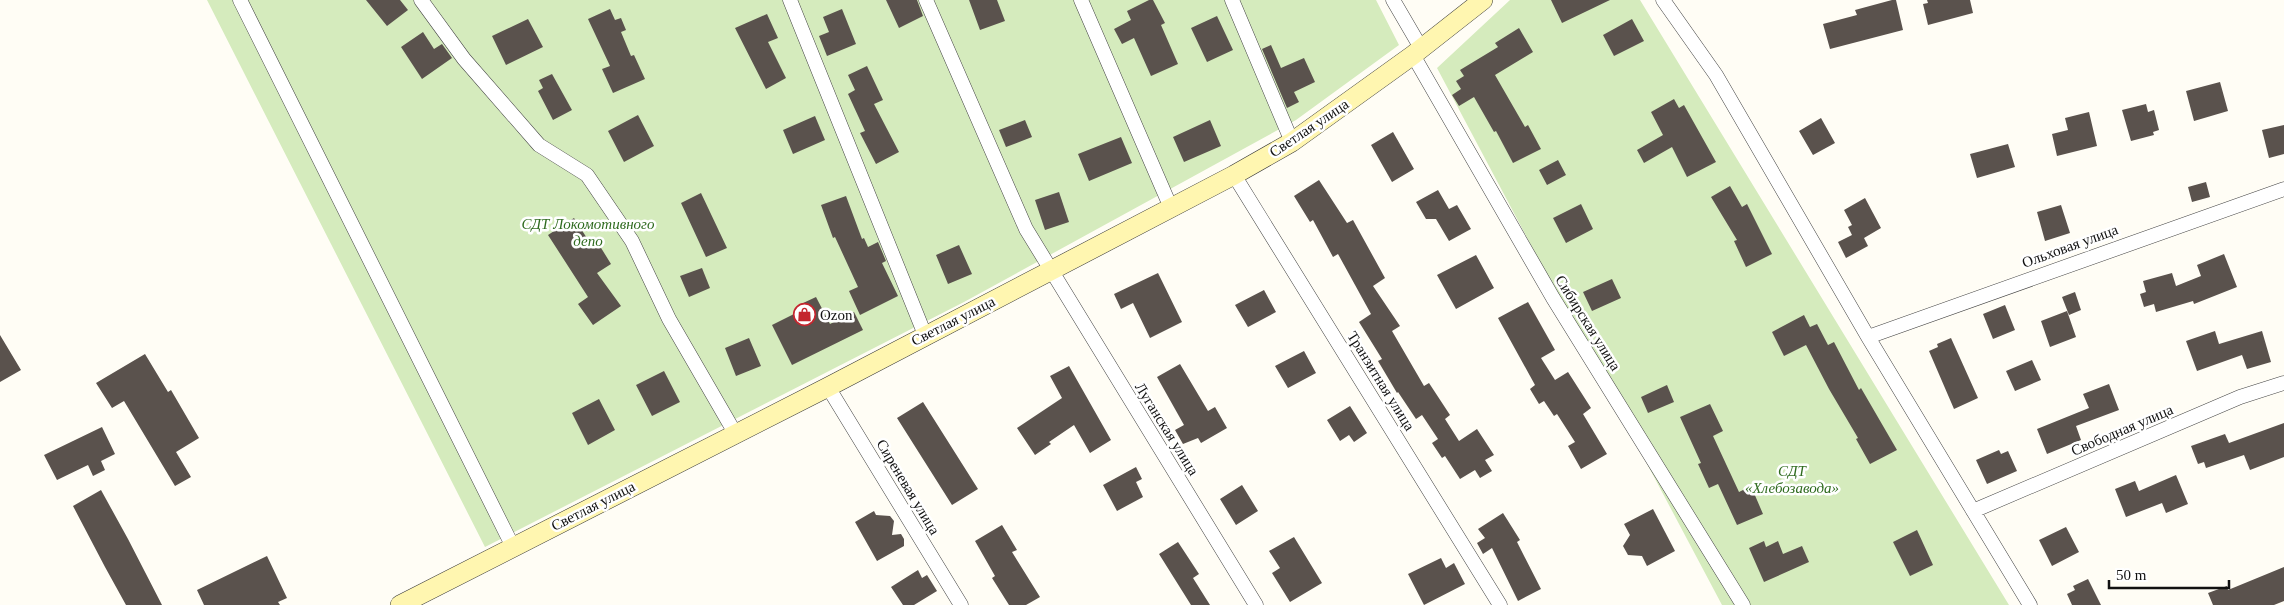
<svg xmlns="http://www.w3.org/2000/svg" width="2284" height="605" viewBox="0 0 2284 605" font-family="Georgia,serif">
<style>
.green{fill:#d5ebbd}
.building{fill:#5a524d}
.lines{fill:none;stroke-linecap:round;stroke-linejoin:round}
.street-casing{stroke:#444;stroke-width:15}
.secondary-casing{stroke:#333;stroke-width:20}
.street{stroke:#fff;stroke-width:14}
.secondary{stroke:#fff6b0;stroke-width:19}
.labels{text-anchor:middle;dominant-baseline:central;stroke-width:5;stroke-linejoin:round;paint-order:stroke}
.street-label{font-size:15px;fill:#111;stroke:#fff}
.park-label{font-size:15px;font-style:italic;fill:#2f6b1f;stroke:#fff}
.poi-label{font-size:15px;fill:#111;stroke:#fff;text-anchor:start}
</style>
<rect width="100%" height="100%" fill="#fffdf5"/>
<!-- green -->
<path class="green" d="M207,0H1376L1399,45L1296,120L964,302L485,547Z
M1510,0H1640L2009,605H1722L1437,68Z"/>
<!-- building -->
<path class="building" d="M366,0H400L408,10L387,26Z
M886,0H917L923,16L899,28Z
M969,0H997L1005,21L980,30Z
M1149,0H1153L1165,23L1161,25L1178,64L1151,76L1134,38L1122,44L1114,29L1131,20L1127,11Z
M1551,0H1610L1562,23Z
M1892,0H1896L1903,30L1830,49L1823,24L1857,15L1855,10Z
M1927,0H1970L1973,13L1928,25L1923,4L1928,3Z
M610,9L615,20L621,18L626,30L621,32L631,56L634,55L645,79L613,93L602,69L610,66L588,19Z
M842,9L856,44L827,56L819,36L829,32L823,17Z
M767,14L778,38L768,42L786,78L766,89L735,28Z
M1217,16L1233,50L1207,62L1191,28Z
M528,19L543,47L506,65L492,36Z
M1632,19L1644,41L1614,56L1603,35Z
M1519,28L1533,52L1495,75L1525,127L1528,125L1541,149L1513,163L1496,131L1494,132L1474,97L1459,106L1452,95L1461,89L1456,81L1464,76L1460,70L1498,47L1495,43Z
M423,32L434,49L442,44L452,58L422,79L401,47Z
M1271,45L1281,68L1304,58L1315,82L1294,92L1299,102L1287,108L1262,49Z
M867,66L883,100L874,104L899,152L876,164L860,133L865,131L848,94L855,90L848,75Z
M552,74L572,110L553,120L538,91L543,88L539,80Z
M2220,82L2228,111L2194,121L2186,91Z
M1674,99L1679,108L1684,105L1716,162L1687,177L1672,147L1644,163L1637,150L1663,135L1651,112Z
M2146,104L2148,112L2154,110L2159,130L2153,132L2154,135L2131,141L2122,110Z
M2089,112L2097,146L2057,156L2052,134L2068,130L2065,118Z
M638,115L654,146L624,162L608,131Z
M815,116L825,140L793,154L783,130Z
M1821,118L1835,143L1813,155L1799,131Z
M1025,120L1032,137L1006,147L999,130Z
M1210,120L1221,146L1184,162L1173,137Z
M2284,125V154L2269,158L2262,130Z
M1393,132L1414,169L1392,182L1371,145Z
M1121,137L1132,163L1089,181L1078,154Z
M2008,144L2015,167L1977,178L1970,154Z
M1558,160L1566,175L1547,185L1539,170Z
M1319,180L1347,223L1353,220L1385,278L1373,286L1400,326L1392,331L1424,386L1429,383L1450,415L1445,419L1459,441L1477,429L1494,455L1485,460L1492,471L1480,478L1475,470L1460,479L1445,456L1442,458L1432,443L1438,439L1422,415L1416,419L1398,392L1397,393L1378,361L1382,359L1359,322L1371,314L1338,254L1333,257L1313,220L1310,222L1294,196Z
M2206,182L2210,197L2192,202L2188,187Z
M1730,186L1742,207L1747,204L1772,254L1746,267L1734,241L1737,240L1711,197Z
M1438,190L1449,209L1457,205L1471,229L1449,241L1436,219H1426L1416,202Z
M1059,192L1069,222L1045,230L1035,200Z
M701,193L727,248L706,257L681,203Z
M846,196L862,239L864,238L868,247L878,242L886,261L882,263L898,296L860,315L849,291L858,287L835,237L833,238L821,205Z
M1865,198L1881,228L1864,238L1868,246L1846,258L1838,242L1852,235L1848,227L1852,225L1844,210Z
M1581,204L1593,229L1566,243L1553,218Z
M2061,205L2070,233L2045,241L2037,212Z
M574,218L592,246L598,243L611,264L597,273L621,306L593,325L578,304L588,297L548,235Z
M959,245L972,274L948,284L936,255Z
M2224,254L2237,287L2194,304L2193,301L2156,312L2154,304L2144,307L2140,294L2146,292L2143,281L2172,273L2176,286L2201,276L2197,265Z
M1476,255L1494,288L1456,309L1437,275Z
M702,268L710,288L689,297L680,276Z
M1158,273L1182,322L1150,338L1133,303L1121,309L1114,294Z
M1612,279L1621,298L1592,311L1583,292Z
M1264,290L1276,312L1248,327L1235,305Z
M2075,292L2081,310L2069,315L2062,297Z
M816,297L830,324L854,312L863,330L792,365L772,325L804,309L801,304Z
M1528,302L1555,350L1541,358L1555,380L1568,372L1591,408L1583,414L1607,454L1581,469L1568,446L1575,442L1557,414L1554,416L1544,401L1539,404L1530,389L1535,385L1498,318Z
M2005,305L2015,330L1993,339L1983,314Z
M2067,311L2076,337L2050,347L2041,321Z
M1804,315L1810,327L1817,324L1828,345L1834,342L1859,390L1861,388L1897,450L1870,464L1856,439L1858,438L1829,389L1806,345L1784,356L1772,332Z
M2215,331L2219,344L2262,331L2271,362L2247,369L2242,355L2197,371L2186,341Z
M0,335L21,370L0,382Z
M749,338L761,366L736,376L725,348Z
M1951,338L1978,398L1954,409L1929,351L1938,347L1937,344Z
M1304,351L1316,373L1288,388L1275,366Z
M145,354L168,392L171,390L199,438L176,452L191,477L175,486L124,401L112,408L96,383Z
M2032,360L2041,380L2015,391L2006,371Z
M1180,364L1208,411L1215,407L1227,428L1201,443L1198,438L1183,444L1175,430L1184,425L1157,377Z
M1069,366L1111,440L1090,453L1074,425L1049,442L1051,444L1035,455L1017,428L1062,398L1050,376Z
M664,371L680,402L652,416L636,385Z
M2109,384L2119,410L2076,426L2081,440L2047,454L2037,429L2089,408L2083,394Z
M1667,385L1674,402L1648,413L1641,397Z
M599,399L615,430L588,445L572,413Z
M923,402L978,489L952,505L897,418Z
M1710,404L1723,431L1713,436L1739,492L1751,486L1763,514L1737,525L1718,484L1709,488L1698,464L1701,463L1680,417Z
M1350,406L1367,433L1354,442L1349,435L1340,441L1327,420Z
M2284,423V457L2250,470L2244,455L2206,468L2204,462L2198,464L2191,446L2225,434L2229,443Z
M102,427L115,454L101,461L105,470L93,476L88,465L57,480L44,455Z
M1999,450L2001,454L2008,451L2017,471L1987,484L1976,460Z
M1136,467L1142,479L1136,482L1143,497L1117,511L1103,485Z
M2176,475L2188,504L2166,513L2162,503L2126,517L2115,489L2135,481L2139,491Z
M1242,485L1258,511L1236,525L1220,499Z
M101,490L128,539L162,605H126L105,567L73,506Z
M1653,509L1675,551L1647,566L1642,556L1628,555L1623,546L1630,535L1624,524Z
M874,511L876,515L890,516L894,521L892,535L901,534L904,539V546L877,561L855,522Z
M1503,513L1520,540L1517,542L1541,589L1518,601L1492,548L1483,554L1477,543L1485,538L1478,529Z
M1002,525L1017,550L1012,552L1040,597L1026,605H1009L992,578L995,576L975,541Z
M2066,527L2079,552L2052,566L2039,540Z
M1917,530L1933,565L1910,576L1893,542Z
M1294,537L1322,583L1290,602L1272,573L1280,568L1269,551Z
M1764,541L1766,547L1778,541L1783,554L1802,546L1809,562L1764,582L1749,548Z
M1178,542L1199,574L1193,578L1210,605H1191L1159,554Z
M267,556L287,598L278,602L280,605H204L197,590Z
M1441,558L1446,568L1454,563L1465,584L1424,605L1408,574Z
M2284,567V601L2274,605H2213L2208,593L2227,586L2228,590Z
M918,570L922,578L927,575L937,591L914,605H903L891,587Z
M2088,579L2101,605H2072L2067,594L2075,590L2073,586Z"/>
<g class="lines">
<defs>
<path id="street" d="M240,0L513,547
M421,0L464,59L539,145L587,175L632,241L669,319L735,433
M790,0L925,335
M926,0L1026,229L1256,605
M1081,0L1171,208
M1232,0L1292,142
M1393,0L1421,48
M1663,0L1716,75L1868,337L2030,605
M1413,55L1553,298L1743,605
M1234,175L1500,605
M1868,337L2284,189
M828,387L961,605
M1973,511L2240,397L2284,383"/>
<path id="secondary" d="M400,605L828,387L1234,175L1292,142L1413,55L1483,0"/>
</defs>
<!-- street casing -->
<use href="#street" class="street-casing"/>
<!-- secondary casing -->
<use href="#secondary" class="secondary-casing"/>
<!-- street -->
<use href="#street" class="street"/>
<!-- secondary -->
<use href="#secondary" class="secondary"/>
</g>
<!-- icons -->
<defs>
<symbol id="shop-ring" viewBox="-11 -11 22 22"><circle r="9.5" fill="#fff" stroke="#c4262e" stroke-width="1.5"/><path d="M-5-2.5h2.3a2.7 3.5 0 0 1 5.4 0H5L5.5 6h-11ZM-1.5-2.5h3a1.5 2.3 0 0 0-3 0Z" fill="#c4262e"/></symbol>
</defs>
<g fill-rule="evenodd">
<use href="#shop-ring" x="792" y="302" width="25" height="25"/>
</g>
<g class="labels">
<!-- street labels -->
<g class="street-label">
<text transform="translate(1309 128) rotate(-34)">Светлая улица</text>
<text transform="translate(2070 246) rotate(-20)">Ольховая улица</text>
<text transform="translate(953 321) rotate(-27)">Светлая улица</text>
<text transform="translate(1588 323) rotate(58)">Сибирская улица</text>
<text transform="translate(1381 381) rotate(58)">Транзитная улица</text>
<text transform="translate(1167 429) rotate(58)">Луганская улица</text>
<text transform="translate(2122 430) rotate(-23)">Свободная улица</text>
<text transform="translate(908 487) rotate(59)">Сиреневая улица</text>
<text transform="translate(593 506) rotate(-27)">Светлая улица</text>
</g>
<!-- park labels -->
<g class="park-label">
<text x="588" y="224">СДТ Локомотивного<tspan x="588" dy="17">депо</tspan></text>
<text x="1792" y="471">СДТ<tspan x="1792" dy="17">«Хлебозавода»</tspan></text>
</g>
<!-- poi labels -->
<g class="poi-label">
<text x="820" y="315">Ozon</text>
</g>
</g>
<!-- scale -->
<path d="M2109 580v8h120v-8" fill="none" stroke="#111111" stroke-width="2.5"/>
<text x="2116" y="580" font-size="15" fill="#111111" stroke="#ffffff" stroke-width="4" paint-order="stroke">50 m</text>
</svg>
